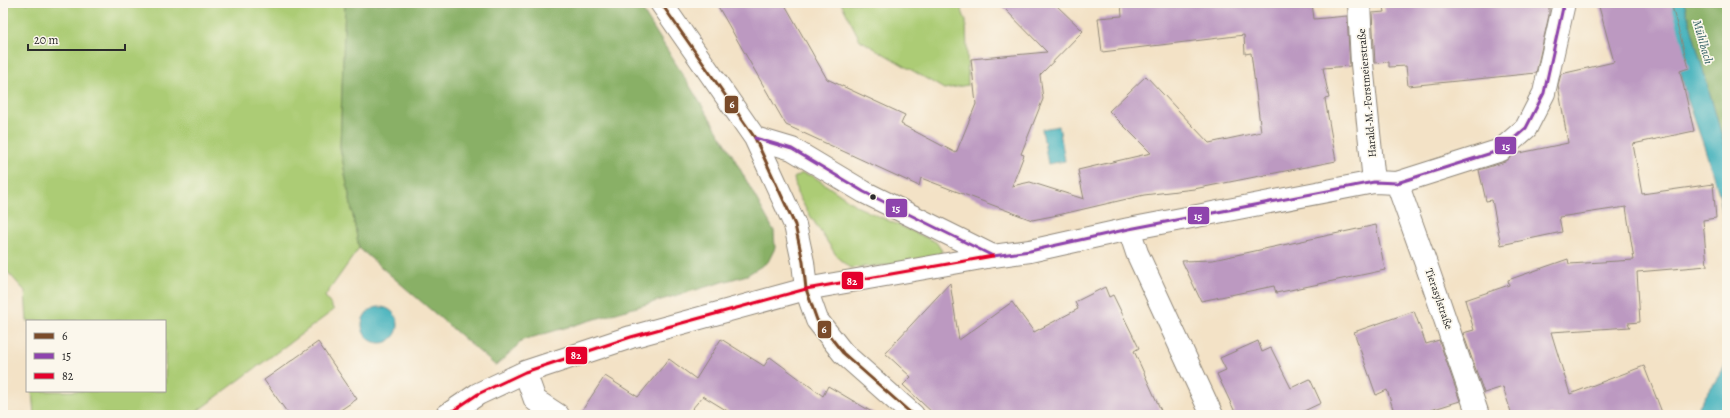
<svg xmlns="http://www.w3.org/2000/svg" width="1730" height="418" viewBox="0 0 1730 418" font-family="Alegreya,serif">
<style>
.green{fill:#accc74;stroke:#6c7c50}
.forest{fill:#89b066;stroke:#5a6e48}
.water{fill:#40b0bb;stroke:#366e73}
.building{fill:#bc99c1}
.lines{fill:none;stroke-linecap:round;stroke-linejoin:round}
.minor-casing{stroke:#8f8678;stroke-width:24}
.minor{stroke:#fff;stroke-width:22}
.bus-1-casing{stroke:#fbf7ec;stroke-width:6}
.bus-2-casing{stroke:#fbf7ec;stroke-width:6}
.bus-3-casing{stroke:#fbf7ec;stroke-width:6}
.bus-1{stroke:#7a4b2a;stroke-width:3}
.bus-2{stroke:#8e44ad;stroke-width:3}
.bus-3{stroke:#e4002b;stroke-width:3}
.bus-dot{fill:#2b2b2b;stroke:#fbf7ec;stroke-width:1.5}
.labels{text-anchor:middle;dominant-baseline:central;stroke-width:3.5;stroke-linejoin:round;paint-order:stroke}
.street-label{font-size:11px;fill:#2b2b2b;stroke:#fbf7ec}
.water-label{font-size:12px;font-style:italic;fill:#336065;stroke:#fbf7ec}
.line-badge{stroke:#fbf7ec;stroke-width:1.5}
.badge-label{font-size:11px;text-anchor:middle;font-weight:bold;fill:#fff}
</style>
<rect width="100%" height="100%" fill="#fbf7ec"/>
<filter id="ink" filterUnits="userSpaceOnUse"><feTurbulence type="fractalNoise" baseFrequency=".025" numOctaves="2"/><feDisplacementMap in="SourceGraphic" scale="8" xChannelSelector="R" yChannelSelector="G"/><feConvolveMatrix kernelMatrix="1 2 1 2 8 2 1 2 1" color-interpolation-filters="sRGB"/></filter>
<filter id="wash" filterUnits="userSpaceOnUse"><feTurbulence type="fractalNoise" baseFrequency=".012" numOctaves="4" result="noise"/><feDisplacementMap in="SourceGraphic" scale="16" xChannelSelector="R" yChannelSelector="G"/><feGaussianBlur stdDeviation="0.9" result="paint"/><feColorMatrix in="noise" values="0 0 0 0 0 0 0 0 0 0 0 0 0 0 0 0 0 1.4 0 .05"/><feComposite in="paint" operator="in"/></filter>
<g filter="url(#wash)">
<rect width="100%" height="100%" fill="#f3e2c6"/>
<!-- green -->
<path class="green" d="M3,3H345L340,147L359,248L325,296L334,310L192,415H34L32,391H165V321H27L25,291L3,267Z
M841,3H959L966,21L968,85L944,89L860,40Z
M802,173L813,176L858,207L936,242L942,251L937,258L900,264L850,268L838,258L807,211L797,193L794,178Z"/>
<!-- forest -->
<path class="forest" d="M345,3H638L729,149L774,231L775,248L768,262L747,275L523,340L496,366L359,248L340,147Z
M1684,3H1727V154Z"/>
<!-- water -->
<path class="water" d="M1671,3H1684L1727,154V244L1720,197L1705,149L1686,95L1680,70Z
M1059,126L1065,161L1048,164L1042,129Z
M362 325a18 18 0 1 1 36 0a18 18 0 1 1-36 0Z
M1727,358V407L1722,415H1693L1724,368Z"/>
<g id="blocks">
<!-- building -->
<path class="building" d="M716,3H784L827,79L905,115L901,124L956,153L976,104L971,59L1047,52L999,3H1054L1083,31L1040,75L1043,99L1021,154L1024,155L1012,186L1030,182L1084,199L1078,170L1151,153L1109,111L1146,76L1209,143L1261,132L1251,53L1245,54L1244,35L1102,52L1098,18L1122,16L1121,3H1312L1314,19L1347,16L1350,66L1323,68L1329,98L1325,99L1336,161L1194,189L1144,195L1058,215L1032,220L921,178L919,186L786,125Z
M1434,3H1549V15L1536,73L1408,86L1406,66L1389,67V62L1375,63L1372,13L1385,12L1384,7Z
M1598,3H1671L1689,68L1680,71L1694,131L1633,144L1642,194L1713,184L1716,218L1703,220L1707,266L1637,272L1640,322L1628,323L1630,327L1551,332L1570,394L1644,366L1663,415H1512L1503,387L1484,393L1463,333L1474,330L1465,300L1509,285L1508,280L1568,259L1569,264L1634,260L1626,207L1559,217L1562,232L1501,245L1492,200L1486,201L1479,170L1505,162L1515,154L1568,143L1558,85L1561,74L1614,62Z
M1376,225L1385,270L1276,293L1274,286L1201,301L1182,261L1213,260Z
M950,283L959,340L1012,302L1034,332L1078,309L1075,302L1105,287L1109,297L1113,295L1139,348L1134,351L1163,415H935L903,385L911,377L885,353Z
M1414,311L1426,344L1439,340L1460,401L1415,415H1395L1387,390L1376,395L1354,332Z
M721,339L764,366L770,357L823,396L828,386L877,415H734L703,396L687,415H579L605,376L638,397L669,359L696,379Z
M1258,341L1262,352L1271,348L1291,388L1310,379L1321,403L1302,412L1304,415H1229L1235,412L1217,374L1226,370L1220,358Z
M318,342L357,399L333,415H289L264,380Z"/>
</g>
</g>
<g filter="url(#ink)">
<use href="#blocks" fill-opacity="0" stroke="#8f8678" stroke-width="1"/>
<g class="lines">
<defs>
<path id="minor" d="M661,3L755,138L795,225L803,262L806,289L817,320L843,353L913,415
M1359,3L1362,64L1374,182
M755,138L792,149L864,192L993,256L1030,251L1129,229L1374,182L1397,183L1501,150L1526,128L1544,93L1564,3
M1397,183L1426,264L1478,415
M1129,229L1137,253L1212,415
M525,372L535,400L558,415
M447,415L478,394L525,372L631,337L806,289L993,256"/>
</defs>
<!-- minor casing -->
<use href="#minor" class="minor-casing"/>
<!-- minor -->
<use href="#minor" class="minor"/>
<defs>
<path id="bus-1" d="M661,3L755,138L795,225L803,262L806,289L817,320L843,353L913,415"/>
<path id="bus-2" d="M755,138L792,149L864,192L993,256L1030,251L1129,229L1374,182L1397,183L1501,150L1526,128L1544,93L1564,3"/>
<path id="bus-3" d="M447,415L478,394L525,372L631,337L806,289L993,256"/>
</defs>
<!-- bus-1 casing -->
<use href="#bus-1" class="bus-1-casing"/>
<!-- bus-2 casing -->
<use href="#bus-2" class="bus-2-casing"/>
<!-- bus-3 casing -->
<use href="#bus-3" class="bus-3-casing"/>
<!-- bus-1 -->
<use href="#bus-1" class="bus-1"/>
<!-- bus-2 -->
<use href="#bus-2" class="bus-2"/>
<!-- bus-3 -->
<use href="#bus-3" class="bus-3"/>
</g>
</g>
<!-- markers -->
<circle class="bus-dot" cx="873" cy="197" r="3.5"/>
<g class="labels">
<!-- street labels -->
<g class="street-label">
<text transform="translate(1367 93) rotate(-95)">Harald-M.-Forstmeierstraße</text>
<text transform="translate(1439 299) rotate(71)">Tierasylstraße</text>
</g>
<!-- water labels -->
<g class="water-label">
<text transform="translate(1703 42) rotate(74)">Mühlbach</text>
</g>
</g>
<g class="line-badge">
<rect x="724" y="95" width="15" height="19" rx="4" fill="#7a4b2a"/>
<rect x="1494" y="136" width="23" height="19" rx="4" fill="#8e44ad"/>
<rect x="885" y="198" width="23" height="20" rx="4" fill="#8e44ad"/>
<rect x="1187" y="206" width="23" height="19" rx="4" fill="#8e44ad"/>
<rect x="841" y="271" width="23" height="19" rx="4" fill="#e4002b"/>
<rect x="817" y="320" width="15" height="19" rx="4" fill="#7a4b2a"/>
<rect x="565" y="346" width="23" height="19" rx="4" fill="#e4002b"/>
</g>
<g class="badge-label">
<text x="732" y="108">6</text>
<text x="1506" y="150">15</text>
<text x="896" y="212">15</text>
<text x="1198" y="220">15</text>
<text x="852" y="285">82</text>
<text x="824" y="333">6</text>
<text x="576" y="359">82</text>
</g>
<!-- margin -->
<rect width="1730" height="418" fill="none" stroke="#fbf7ec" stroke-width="16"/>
<!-- legend -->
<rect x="26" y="320" width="140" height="72" fill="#fbf7ec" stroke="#a8a59f"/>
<rect x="34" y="333" width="20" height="6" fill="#7a4b2a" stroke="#a8a59f"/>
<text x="62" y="340" font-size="12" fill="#2b2b2b">6</text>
<rect x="34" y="353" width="20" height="6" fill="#8e44ad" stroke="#a8a59f"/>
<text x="62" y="360" font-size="12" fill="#2b2b2b">15</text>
<rect x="34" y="373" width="20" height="6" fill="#e4002b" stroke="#a8a59f"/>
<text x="62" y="380" font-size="12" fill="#2b2b2b">82</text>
<!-- scale -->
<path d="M28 44v6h97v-6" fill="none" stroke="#2b2b2b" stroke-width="2"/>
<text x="34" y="44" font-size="12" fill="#2b2b2b" stroke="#fbf7ec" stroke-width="3" paint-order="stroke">20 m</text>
</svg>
